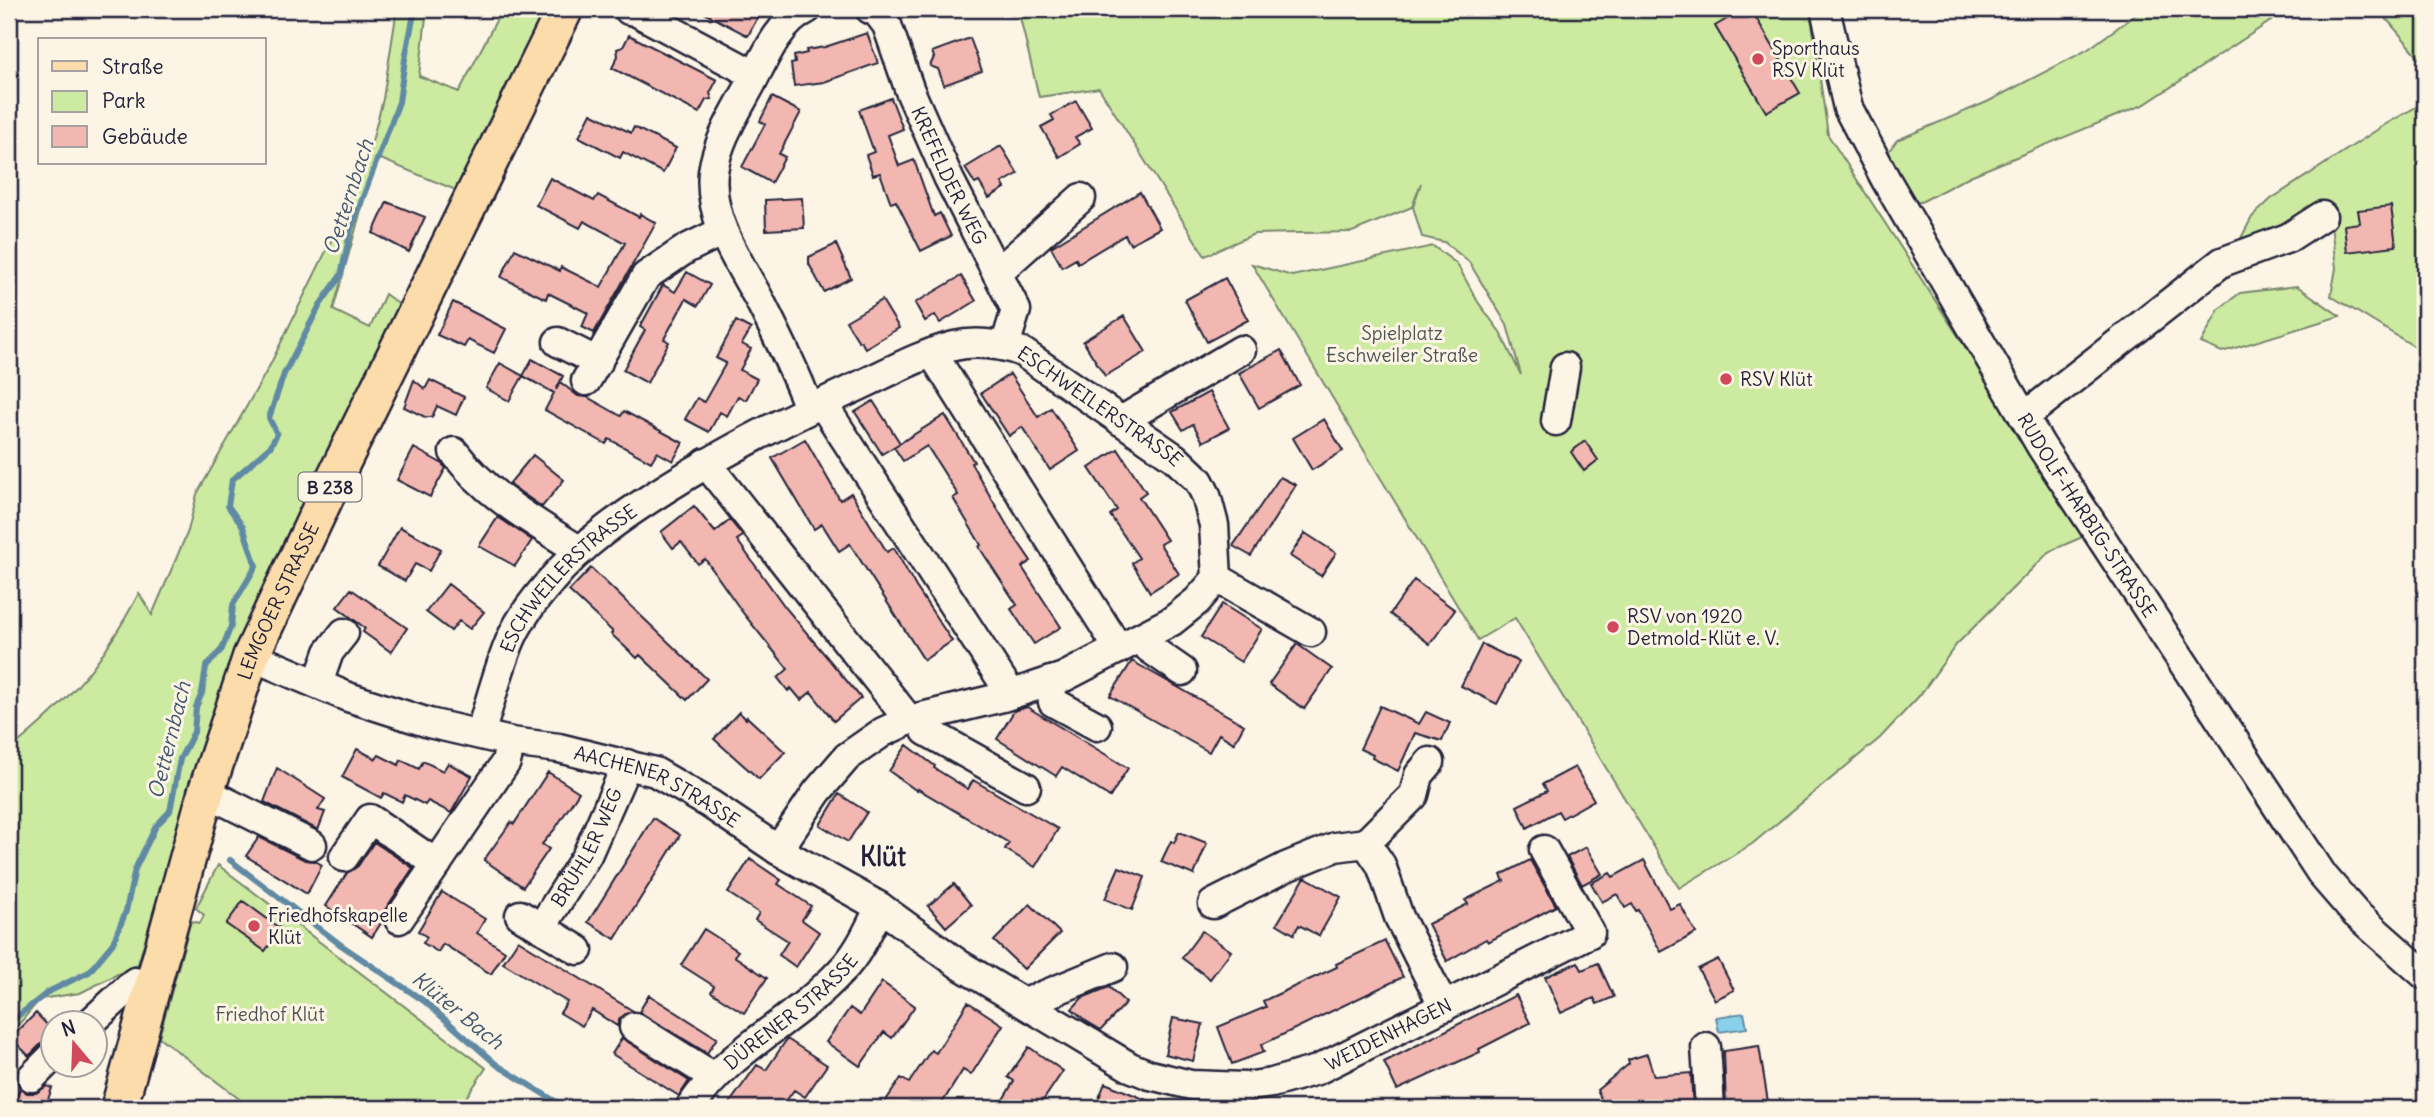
<svg xmlns="http://www.w3.org/2000/svg" width="2434" height="1117" viewBox="0 0 2434 1117" font-family="Delius,sans-serif">
<style>
.green{fill:#cdeaa1;stroke:#78866e;stroke-width:2}
.water{fill:#89d0ea;stroke:#608aa4;stroke-width:2}
.lines{fill:none;stroke-linecap:round;stroke-linejoin:round}
.stream{stroke:#608aa4;stroke-width:6}
.building{fill:#f2b7b1;stroke:#22223b;stroke-width:2}
.minor-casing{stroke:#22223b;stroke-width:33}
.major-casing{stroke:#22223b;stroke-width:40}
.minor{stroke:#fcf5e5;stroke-width:28}
.major{stroke:#fddcac;stroke-width:35}
.poi-dot{fill:#d1495b;stroke:#fcf5e5;stroke-width:2.5}
.labels{text-anchor:middle;dominant-baseline:central;stroke-width:6;stroke-linejoin:round;paint-order:stroke}
.shield{fill:#fcf5e5;stroke:#63616e;stroke-width:2}
.shield-label{font-size:18px;font-weight:bold;fill:#22223b}
.poi-label{font-size:19px;fill:#22223b;stroke:#fcf5e5;text-anchor:start}
.street-label{font-size:19px;fill:#22223b;stroke:#fcf5e5}
.park-label{font-size:19px;fill:#4d5454;stroke:#fcf5e5}
.water-label{font-size:21px;font-style:italic;fill:#415670;stroke:#fcf5e5}
.district-label{font-size:26px;font-weight:bold;fill:#22223b;stroke:#fcf5e5}
</style>
<rect width="100%" height="100%" fill="#fcf5e5"/>
<filter id="ink" filterUnits="userSpaceOnUse"><feTurbulence type="fractalNoise" baseFrequency=".0143" numOctaves="2"/><feDisplacementMap in="SourceGraphic" scale="14" xChannelSelector="R" yChannelSelector="G"/><feConvolveMatrix kernelMatrix="1 2 1 2 8 2 1 2 1" color-interpolation-filters="sRGB"/></filter>
<g filter="url(#ink)">
<!-- green -->
<path class="green" d="M397,9H427L419,76L459,92L502,9H551L458,191L376,157L333,310L370,328L385,294L400,305L294,523L210,720L138,964L80,993L40,999L9,1036V750C69,702 103,662 139,593L152,615L188,531L197,494L269,367L333,237L369,153L383,99Z
M1018,9H1810L1828,135L2087,535L2050,551L1956,645L1920,695L1880,738L1752,844L1679,888L1515,618L1478,640L1252,264L1292,276L1433,246L1457,264L1478,302L1500,332L1521,375L1507,325L1469,262L1444,242L1422,237L1413,207L1421,183L1412,207L1352,232L1254,234L1205,256L1099,88L1039,97Z
M2143,9H2289L2145,104L1970,176L1923,201L1912,204L1885,156L1897,140L1987,102L2087,50Z
M2378,9H2425V64Z
M2425,102V146L2423,148L2425,152V353L2331,296L2336,268L2330,216L2311,211L2239,242L2252,217L2271,199L2386,124Z
M2297,286L2340,316L2222,352L2201,343L2219,309L2240,293Z
M218,865L486,1068L459,1108H251L159,1037L191,921L200,923L204,915L196,908Z"/>
<!-- water -->
<path class="water" d="M1744,1013L1747,1028L1719,1032L1716,1017Z"/>
<g class="lines">
<!-- stream -->
<path class="stream" d="M230,860L341,945L424,1001L497,1065L566,1108
M9,1023L48,992L89,972L113,943L126,911L135,869L156,826L170,811L180,759L194,732L196,707L202,693L206,667L222,649L231,626L233,605L256,566L243,527L228,506L232,480L270,447L277,434L269,418L284,374L320,305L341,275L351,229L399,102L405,59L415,9"/>
</g>
<!-- building -->
<path class="building" d="M697,9H762L748,36Z
M1744,9H1751L1800,93L1766,112L1715,26Z
M867,33L878,63L824,82L794,86L791,64L795,63L794,56L807,53L806,50L825,47Z
M629,35L717,80L710,93L712,99L706,100L699,113L612,68L618,56L617,49L623,47Z
M970,38L982,71L944,85L938,69L930,66L934,57L932,52Z
M772,97L801,112L779,154L785,157L771,183L742,167L765,124L760,121Z
M891,98L903,129L888,135L899,166L914,160L934,216L940,213L951,236L921,251L896,201L891,203L880,173L873,175L866,155L874,152L859,110Z
M1076,101L1092,128L1075,137L1080,144L1059,157L1041,127L1054,120L1051,115Z
M591,113L631,133L634,127L676,148L663,173L623,152L620,158L579,137Z
M1001,146L1018,174L1002,183L1005,188L989,198L979,182L975,184L965,168Z
M550,178L594,201L598,195L639,217L640,214L656,223L594,333L582,327L588,313L548,293L546,299L501,277L515,249L560,271L561,267L601,287L625,243L584,221L580,228L536,205Z
M1140,192L1160,228L1130,244L1125,235L1078,263L1076,259L1062,267L1051,247Z
M802,198L804,228L766,230L765,200Z
M387,202L425,217L409,252L373,233Z
M2391,206L2396,246L2347,252L2344,225L2360,223L2358,210Z
M836,244L851,278L824,292L809,264V257Z
M687,272L710,285L698,306L686,299L664,339L669,342L647,383L623,370L645,330L640,327L663,285L675,292Z
M961,276L976,301L940,323L935,315L925,321L915,303Z
M1225,278L1248,320L1207,342L1185,300Z
M882,300L899,328L865,348L861,341L859,342L846,321Z
M453,302L506,329L494,353L468,340L464,347L437,335Z
M1124,316L1146,352L1105,376L1083,341Z
M736,321L751,329L742,344L751,349L740,370L757,379L746,400L738,396L727,416L720,412L709,432L685,419L697,398L704,402L726,363L716,358Z
M1281,350L1300,385L1259,408L1239,373Z
M532,359L563,376L556,390L560,382L578,396L587,397L621,416L624,411L683,443L673,461L657,452L651,462L609,439L606,444L545,410L554,393L523,376Z
M500,363L523,376L509,401L486,388Z
M1010,374L1038,417L1051,408L1079,451L1050,470L1022,427L1009,436L981,393Z
M414,380L425,389L430,380L464,397L456,415L437,406L432,417H425L404,407Z
M1209,392L1229,428L1203,442L1193,424L1183,430L1172,412Z
M873,401L900,443L882,454L855,412Z
M945,415L974,462L971,463L1008,527L1031,561L1022,567L1061,627L1034,644L1011,609L1017,605L979,547L981,545L953,498L958,495L927,446L903,461L894,447Z
M1324,419L1343,451L1312,470L1293,438Z
M805,439L840,500L851,493L887,552L894,548L916,587L952,641L924,660L850,544L839,551L822,524L814,529L772,458Z
M1585,441L1598,460L1584,471L1571,452Z
M414,448L441,463L446,468L430,497L397,480Z
M1118,449L1146,492L1139,497L1167,540L1160,544L1179,574L1150,592L1132,563L1139,558L1110,515L1117,510L1089,468Z
M533,455L564,480L542,507L509,484Z
M1280,477L1296,485L1251,556L1233,546Z
M694,506L715,532L730,520L743,536L737,540L785,607L861,698L834,721L811,692L801,700L791,688L788,691L778,678L788,669L743,613L705,559L698,564L681,542L673,548L661,532Z
M498,517L532,540L515,566L479,546Z
M400,527L441,549L429,571L415,564L405,581L378,566Z
M1305,533L1336,553L1321,576L1290,556Z
M591,568L707,679L687,700L640,655L637,658L611,634L613,632L569,591Z
M1414,580L1455,610L1430,644L1390,614Z
M448,584L484,612L470,629L459,621L451,631L426,612Z
M351,589L407,628L391,652L363,632L365,628L337,607Z
M1222,604L1262,629L1241,662L1201,637Z
M1297,644L1332,669L1304,709L1269,684Z
M1482,644L1519,662L1497,704L1461,686Z
M1132,661L1244,725L1234,743L1219,734L1209,752L1110,696Z
M1380,706L1419,724L1426,712L1450,723L1442,741L1415,733L1398,771L1372,758L1373,755L1360,749Z
M1027,707L1128,768L1110,797L1062,767L1056,776L997,739L1014,711Z
M739,712L746,719L747,717L785,752L759,779L714,739Z
M907,745L935,766L934,768L968,789L973,780L1058,829L1035,867L1005,849L1009,843L918,789L917,791L889,771Z
M357,749L376,759L379,755L399,765L401,760L419,769L423,761L443,771L448,763L472,776L451,813L428,801L425,805L405,795L402,802L384,793L381,798L342,777Z
M1575,767L1594,800L1562,818L1558,811L1527,828L1517,806L1547,791L1543,784Z
M277,768L325,799L318,810L325,812L318,830L264,802Z
M548,772L579,792L555,829L542,844L549,849L523,887L484,860L511,822L514,824Z
M839,794L867,812L848,842L820,825Z
M653,818L680,835L615,939L588,922Z
M1179,832L1207,843L1194,875L1161,862L1171,841L1174,843Z
M259,837L305,860L315,861L322,865L307,894L246,856Z
M374,842L413,868L385,910L383,920L372,937L326,906L347,873L358,866Z
M1586,847L1602,874L1582,885L1567,857Z
M750,859L781,880L778,884L811,906L802,920L819,932L796,967L779,955L788,941L755,920L759,913L728,893Z
M1530,860L1556,906L1488,942L1486,939L1447,961L1428,924L1468,904L1465,900L1504,881L1501,875Z
M1644,860L1670,909L1680,904L1696,933L1661,952L1638,910L1636,911L1632,904L1625,908L1617,894L1602,902L1591,883L1610,873L1613,877Z
M1119,867L1145,877L1132,910L1105,899Z
M1305,877L1341,897L1319,936L1299,925L1294,934L1277,924Z
M954,884L971,905L946,927L928,906Z
M442,892L485,919L477,933L505,951L491,974L443,944L438,952L423,943L427,937L418,931Z
M243,901L281,929L265,951L226,924Z
M1030,904L1060,933L1024,969L994,941Z
M704,929L738,951L734,956L767,978L744,1013L711,992L714,986L681,965Z
M1202,931L1231,951L1210,979L1182,958Z
M518,940L581,979L633,1011L620,1018L617,1026L592,1010L582,1026L560,1013L567,1002L503,963Z
M1385,941L1403,977L1261,1045L1264,1052L1232,1064L1218,1027L1266,1007L1263,1001L1337,967L1336,964Z
M1718,959L1734,990L1715,1000L1698,969Z
M1578,962L1582,970L1598,963L1614,997L1597,1004L1594,998L1561,1013L1545,977Z
M882,982L915,1006L892,1038L884,1032L860,1066L826,1042L850,1008L860,1015Z
M1109,987L1126,1003L1101,1030L1086,1021L1072,1009L1082,998Z
M649,995L717,1038L707,1053L639,1012Z
M1516,995L1530,1023L1479,1049L1480,1052L1397,1090L1384,1062Z
M968,1002L1003,1025L971,1075L963,1070L939,1108H881L901,1078L909,1083L931,1050L936,1053Z
M36,1013L52,1030V1033L29,1056L11,1038Z
M1173,1018L1203,1024L1193,1061L1165,1054Z
M622,1038L689,1081L679,1096L612,1054Z
M787,1039L827,1065L805,1097L794,1090L781,1108H726L757,1065L766,1070Z
M1759,1046L1769,1108H1726L1724,1051Z
M1029,1047L1063,1071L1038,1108H998L1014,1081L1008,1077Z
M1647,1054L1654,1076L1691,1073L1693,1108H1679L1676,1102L1656,1108H1605L1597,1090L1629,1064L1628,1060Z
M1105,1083L1166,1108H1095Z
M47,1086L52,1088L45,1108H14L20,1088L27,1093H36Z"/>
<g class="lines">
<defs>
<g id="minor">
<path d="M807,9C779,22 765,57 751,84C736,112 717,141 713,172C708,219 739,262 760,301C778,337 795,371 809,408"/>
<path id="s1" d="M870,9L877,12L887,25L910,91L949,179L1016,310L1005,346"/>
<path id="s2" d="M1825,9L1848,108L1886,180L2041,446L2323,876L2355,913L2425,975"/>
<path d="M629,10L635,11L755,75"/>
<path d="M997,273L1081,198"/>
<path d="M558,342L598,362"/>
<path d="M932,353L1119,649"/>
<path d="M586,381L646,276L686,249L723,231"/>
<path d="M822,403L1011,694"/>
<path d="M2024,417L2222,262L2288,238L2322,216"/>
<path d="M1121,421L1241,350"/>
<path d="M1556,421L1565,367"/>
<path d="M454,452C487,496 535,522 580,551"/>
<path d="M706,463L909,720"/>
<path d="M1217,578L1311,632"/>
<path d="M1142,637L1149,648L1182,671"/>
<path id="s3" d="M251,656L348,697L429,723L511,742L559,748L655,772L710,804L778,850L880,907L960,965L1130,1067L1150,1075L1191,1085L1245,1087L1272,1083L1317,1070L1590,933L1544,850"/>
<path d="M1050,681L1053,702L1097,726"/>
<path d="M318,683L329,652L344,633"/>
<path d="M921,717L926,731L1026,787"/>
<path id="s4" d="M480,734C490,703 498,669 511,639C520,618 535,599 550,582C581,544 624,515 665,489C728,449 793,416 861,385C891,371 922,354 954,346C975,341 1002,344 1022,352L1175,458L1199,481L1206,495L1214,525L1217,578L1197,601L1172,621L1064,677L1003,697L909,720L883,732L847,757L817,792L778,850"/>
<path d="M1430,762L1419,775L1414,795L1366,843L1381,865L1399,917L1444,1007"/>
<path d="M206,792L312,845"/>
<path d="M344,857L370,819L437,864"/>
<path d="M1213,904L1286,867L1335,847L1366,843"/>
<path d="M520,915L578,950"/>
<path d="M399,919L506,762L511,742"/>
<path id="s5" d="M541,928L587,855L627,764"/>
<path d="M1025,1003L1113,967"/>
<path d="M90,1023L135,982L151,987"/>
<path d="M634,1027L714,1077"/>
<path d="M1706,1047L1710,1108"/>
<path d="M32,1077L52,1057"/>
<path id="s6" d="M690,1108C728,1050 794,1022 841,971C859,953 869,929 880,907"/>
</g>
<g id="major">
<path id="s7" d="M119,1108L206,792L251,656L335,477L565,9"/>
</g>
</defs>
<!-- minor casing -->
<use href="#minor" class="minor-casing"/>
<!-- major casing -->
<use href="#major" class="major-casing"/>
<!-- minor -->
<use href="#minor" class="minor"/>
<!-- major -->
<use href="#major" class="major"/>
</g>
</g>
<!-- markers -->
<g class="poi-dot">
<circle cx="1758" cy="59" r="7"/>
<circle cx="1726" cy="379" r="7"/>
<circle cx="1613" cy="627" r="7"/>
<circle cx="254" cy="926" r="7"/>
</g>
<g class="labels">
<!-- shield labels -->
<rect class="shield" x="298.5" y="472.5" width="63" height="29" rx="5"/>
<g class="shield-label">
<text x="330" y="487">B 238</text>
</g>
<!-- poi labels -->
<g class="poi-label">
<text x="1772" y="48">Sporthaus<tspan x="1772" dy="22">RSV Klüt</tspan></text>
<text x="1740" y="379">RSV Klüt</text>
<text x="1627" y="616">RSV von 1920<tspan x="1627" dy="22">Detmold-Klüt e. V.</tspan></text>
<text x="268" y="915">Friedhofskapelle<tspan x="268" dy="22">Klüt</tspan></text>
</g>
<!-- street labels -->
<g class="street-label">
<text stroke="none"><textPath href="#s1" startOffset="187">KREFELDER WEG</textPath></text>
<text stroke="none"><textPath href="#s4" startOffset="805">ESCHWEILERSTRASSE</textPath></text>
<text stroke="none"><textPath href="#s2" startOffset="574">RUDOLF-HARBIG-STRASSE</textPath></text>
<text stroke="none"><textPath href="#s4" startOffset="184">ESCHWEILERSTRASSE</textPath></text>
<text stroke="none"><textPath href="#s7" startOffset="532">LEMGOER STRASSE</textPath></text>
<text stroke="none"><textPath href="#s3" startOffset="429">AACHENER STRASSE</textPath></text>
<text stroke="none"><textPath href="#s5" startOffset="93">BRÜHLER WEG</textPath></text>
<text stroke="none"><textPath href="#s6" startOffset="140">DÜRENER STRASSE</textPath></text>
<text stroke="none"><textPath href="#s3" startOffset="1253">WEIDENHAGEN</textPath></text>
</g>
<!-- park labels -->
<g class="park-label">
<text x="1402" y="333">Spielplatz<tspan x="1402" dy="22">Eschweiler Straße</tspan></text>
<text x="270" y="1014">Friedhof Klüt</text>
</g>
<!-- water labels -->
<g class="water-label">
<text transform="translate(348 197) rotate(-72)">Oetternbach</text>
<text transform="translate(169 740) rotate(-76)">Oetternbach</text>
<text transform="translate(458 1010) rotate(39)">Klüter Bach</text>
</g>
<!-- district labels -->
<g class="district-label">
<text x="883" y="856">Klüt</text>
</g>
</g>
<!-- margin -->
<rect width="2434" height="1117" fill="none" stroke="#fcf5e5" stroke-width="35"/>
<rect x="18" y="18" width="2399" height="1082" fill="none" stroke="#22223b" stroke-width="2.5" filter="url(#ink)"/>
<!-- legend -->
<rect x="38" y="38" width="228" height="126" fill="#fcf5e5" stroke="#a5a1a1" stroke-width="2"/>
<rect x="52" y="61" width="35" height="10" fill="#fddcac" stroke="#a5a1a1" stroke-width="2"/>
<text x="102" y="74" font-size="21" fill="#22223b">Straße</text>
<rect x="52" y="91" width="35" height="21" fill="#cdeaa1" stroke="#a5a1a1" stroke-width="2"/>
<text x="102" y="108" font-size="21" fill="#22223b">Park</text>
<rect x="52" y="126" width="35" height="21" fill="#f2b7b1" stroke="#a5a1a1" stroke-width="2"/>
<text x="102" y="144" font-size="21" fill="#22223b">Gebäude</text>
<!-- north arrow -->
<g transform="translate(74 1044) rotate(341)"><circle r="33" fill="#fcf5e5" stroke="#a5a1a1" stroke-width="2"/>
<path d="M0-5L12 26L0 18L-12 26Z" fill="#d1495b"/>
<text y="-10" font-size="19" font-weight="bold" text-anchor="middle" fill="#22223b">N</text>
</g>
</svg>
